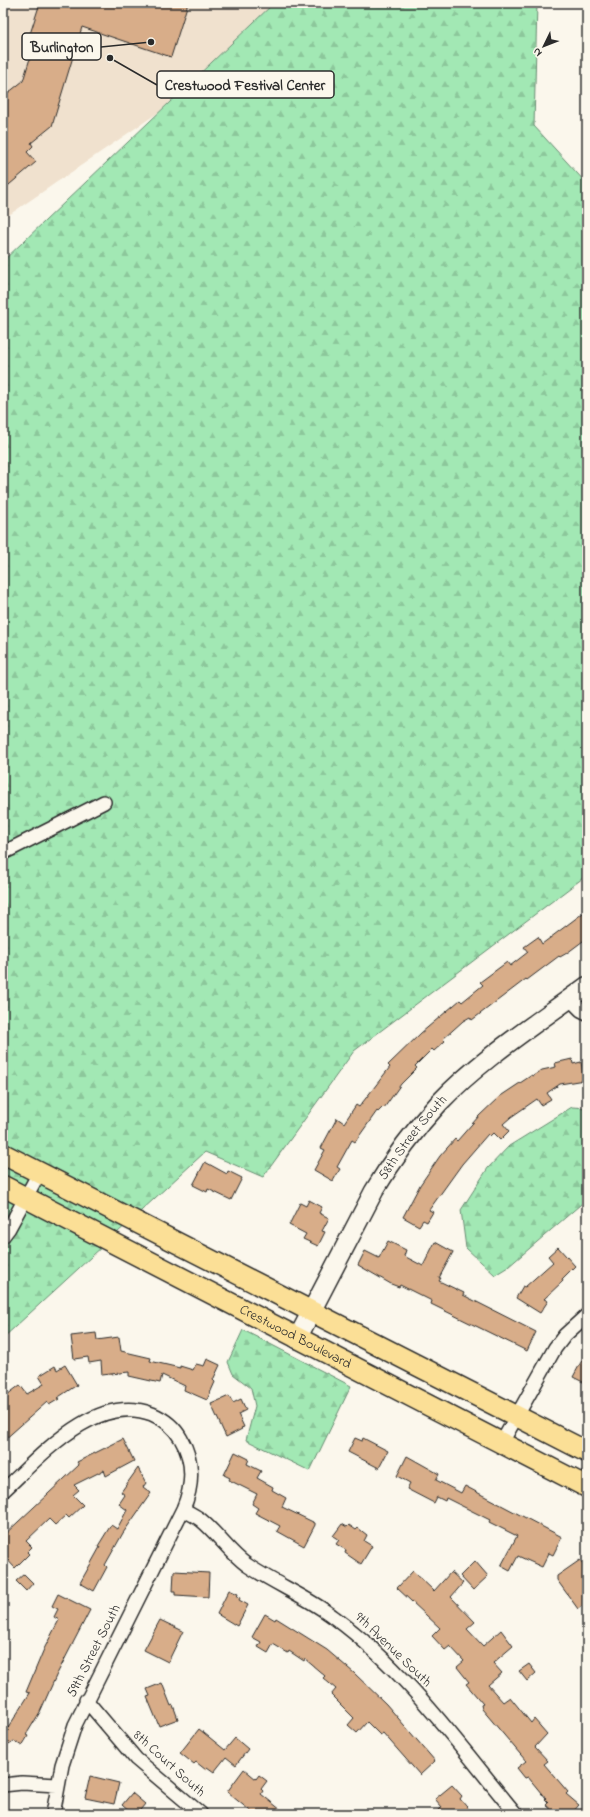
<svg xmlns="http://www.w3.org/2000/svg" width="590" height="1817" viewBox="0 0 590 1817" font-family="'Indie Flower',sans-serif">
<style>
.built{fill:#f0e1ce}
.forest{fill:url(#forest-firs);stroke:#668a70}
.building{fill:#d8ad89;stroke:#2b2b2b}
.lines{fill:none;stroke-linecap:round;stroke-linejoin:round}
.street-casing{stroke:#2b2b2b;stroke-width:16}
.secondary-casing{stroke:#2b2b2b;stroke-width:21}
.primary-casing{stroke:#2b2b2b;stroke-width:23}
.street{stroke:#fbf7ec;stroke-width:13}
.secondary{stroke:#fbf7ec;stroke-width:18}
.primary{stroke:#fbdf96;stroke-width:20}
.labels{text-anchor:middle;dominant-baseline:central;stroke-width:3.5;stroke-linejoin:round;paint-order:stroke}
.street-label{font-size:14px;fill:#2b2b2b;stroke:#fbf7ec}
.leader{fill:none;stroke:#2b2b2b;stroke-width:1.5}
.callout-dot{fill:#2b2b2b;stroke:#fbf7ec;stroke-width:1.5}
.callout{fill:#fbf7ec;stroke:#2b2b2b;stroke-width:1.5}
.callout-label{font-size:15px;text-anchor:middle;font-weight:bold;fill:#2b2b2b}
</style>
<defs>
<pattern id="forest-firs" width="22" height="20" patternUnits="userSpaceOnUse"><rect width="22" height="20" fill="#a2e8b4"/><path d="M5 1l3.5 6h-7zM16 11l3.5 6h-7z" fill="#8cc79b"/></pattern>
</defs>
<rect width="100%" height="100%" fill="#fbf7ec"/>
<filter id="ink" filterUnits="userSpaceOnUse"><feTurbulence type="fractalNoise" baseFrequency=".025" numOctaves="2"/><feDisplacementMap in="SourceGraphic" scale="8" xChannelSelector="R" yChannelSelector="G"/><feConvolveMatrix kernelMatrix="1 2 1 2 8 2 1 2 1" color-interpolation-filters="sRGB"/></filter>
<g filter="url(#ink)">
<!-- built -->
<path class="built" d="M3,3H274L159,112L3,219Z"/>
<!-- forest -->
<path class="forest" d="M274,3H537L534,126L587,184V875L354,1051L263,1177L205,1152L3,1338V261Z
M572,1107L587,1108V1199L508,1267L495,1275L466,1248L461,1210L488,1168L509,1146Z
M243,1330L351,1386L310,1471L246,1440L255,1406L251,1388L233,1374L228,1362Z"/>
<!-- building -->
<path class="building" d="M40,3H188L171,57L82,27L52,126L31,143L33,146L27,152L36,162L3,190V97L23,81L35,42L30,34Z
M587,910V938L567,953L560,957L559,956L527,980L526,979L472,1020L470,1017L463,1021L443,1039L445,1041L434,1051L432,1049L415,1066L417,1068L401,1084L384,1108L383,1107L378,1112L377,1111L355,1142L352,1140L337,1167L340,1169L333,1181L314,1170L325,1150L321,1148L337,1118L344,1123L356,1105L359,1107L390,1067L388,1065L421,1033L460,1000L462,1002L483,985L480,982L507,962L510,966L528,952L524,947L538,937L542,944Z
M572,1059L573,1064L581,1062L584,1080L560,1084L547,1093L551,1099L541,1105L537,1099L511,1117L503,1124L509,1131L500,1140L493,1133L490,1136L488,1134L462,1164L429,1210L433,1212L427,1222L423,1220L419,1226L403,1217L420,1185L440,1156L455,1139L457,1141L479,1116L499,1097L532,1075L533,1076L542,1070L556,1067L555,1063Z
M205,1162L227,1174L228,1171L242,1178L231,1200L208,1189L207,1192L193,1185Z
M309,1200L322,1207L319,1213L329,1218L322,1231L325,1232L318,1246L303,1239L306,1234L289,1225L300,1203L306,1206Z
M388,1241L406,1250L404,1256L423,1266L435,1242L453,1252L439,1278H441L439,1281L464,1293L463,1295L536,1332L527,1351L431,1304L432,1301L400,1285L399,1287L391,1284L358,1265L365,1251L379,1258Z
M558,1247L575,1266L562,1279L563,1281L544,1299L548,1301L540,1313L516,1298L523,1286L525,1287L553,1262L548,1256Z
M96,1333L97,1340L119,1337L121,1351L151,1358L150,1361L180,1368V1366L193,1370L196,1364L204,1366L207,1359L220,1365L213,1380L215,1382L207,1400L184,1390L185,1386L162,1375L160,1383L129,1376V1372L102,1375L101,1361L89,1363L88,1357L74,1359L71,1336Z
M587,1351V1384L573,1377Z
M65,1365L77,1385L57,1398L59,1399L49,1405L47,1402L3,1441V1398L20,1385L27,1394L44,1384L39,1376L55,1366L57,1370Z
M229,1396L233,1403L241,1399L246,1410L238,1414L244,1427L241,1428L242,1429L226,1437L211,1404Z
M355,1438L362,1441L363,1438L388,1451L379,1468L348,1452Z
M123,1439L134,1461L106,1476L104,1470L74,1485L79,1490L73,1495L83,1505L69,1518L66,1515L55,1525L49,1519L26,1541L32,1547L27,1552L29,1554L15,1568L3,1555V1536L79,1465L77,1462Z
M235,1452L249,1459L247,1464L261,1471L257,1478L273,1487L272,1490L286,1498L282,1507L315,1523V1525L304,1546L277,1531L280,1526L255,1513L258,1508L252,1504L257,1494L229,1480L230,1478L224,1475Z
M407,1456L439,1474L436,1480L461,1493L465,1486L562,1537L553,1555L549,1553L542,1567L518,1556L510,1571L501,1566L517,1536L489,1522L490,1520L446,1498L445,1501L437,1497L434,1503L407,1489L410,1483L397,1476Z
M138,1468L146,1483L143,1487L151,1493L123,1533L105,1565L107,1567L94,1591L80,1583L100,1547L98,1546L111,1525L117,1529L127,1510L119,1504L125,1495L121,1492Z
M342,1524L347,1527L349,1525L356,1530L358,1528L367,1535L364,1541L372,1546L361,1564L345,1553L346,1550L336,1544L339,1540L333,1536Z
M580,1560L587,1570V1602L578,1609L557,1580V1576Z
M475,1561L488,1576L473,1590L460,1576Z
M174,1571L209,1573L208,1597L175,1595V1591H173Z
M413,1571L434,1591L451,1572L463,1583L451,1597L475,1622L467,1629L483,1646L501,1630L513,1646L493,1663L502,1673L488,1685L503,1702L510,1697L531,1723L534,1719L547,1734L535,1747L548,1761L544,1764L568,1792L566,1794L579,1805L571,1814H556L546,1805L548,1803L545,1800L546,1799L528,1777L525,1778L517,1768L526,1761L482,1709L481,1705L483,1704L466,1684L469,1682L457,1667L464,1661L450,1646L445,1650L432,1636L440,1628L397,1588Z
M24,1574L33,1583L26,1591L16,1581Z
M229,1590L238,1594L237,1597L240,1598L239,1600L248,1605L237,1626L217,1614Z
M58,1594L90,1610L56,1676L40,1712L26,1735L28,1736L22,1746L14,1741L3,1747V1736L30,1693L26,1692L44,1649L59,1620L54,1617L58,1609L52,1606Z
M265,1614L275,1620L276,1618L327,1650L354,1673L386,1704L435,1761L420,1775L383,1733L380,1735L367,1722L357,1733L348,1725L354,1718L331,1695L336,1689L323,1678L325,1676L305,1659L304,1661L289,1651L288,1653L273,1644L268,1653L258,1647L261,1642L252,1637Z
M160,1620L183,1631L168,1662L144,1650Z
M529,1664L536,1673L527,1681L519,1671Z
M162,1683L171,1706L173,1705L178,1719L159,1726L147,1697L150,1696L147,1689Z
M199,1729L225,1750L235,1738L248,1749L236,1765L226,1757L214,1772L207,1767L206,1770L196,1762L194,1764L180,1753Z
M244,1769L256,1779L259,1775L267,1781L261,1789L263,1791L261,1794L286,1814H254L227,1792Z
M90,1776L119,1783L114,1804L85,1798Z
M452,1785L462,1796L460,1799L473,1814H435L442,1807L435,1799Z
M132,1793L145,1804L137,1814H132L122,1805Z"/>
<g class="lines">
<defs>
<path id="street" d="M3,853L104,802
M570,999L581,1010L587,1013
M3,1236L9,1228L39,1173
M501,1444L555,1348L565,1335L587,1315
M3,1491C40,1457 95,1392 152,1414C164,1419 175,1428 181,1439C194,1461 193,1486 183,1509L75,1725L62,1765L53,1814
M183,1509C189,1513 196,1516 201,1520C218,1534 229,1552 247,1565C275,1584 308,1597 335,1618C405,1669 461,1748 516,1814
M86,1700L136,1759L201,1814
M3,1785L22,1783L57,1785"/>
<g id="secondary">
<path id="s1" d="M297,1339L374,1191C393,1159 414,1130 439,1103C482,1058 537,1023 587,986"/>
</g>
<g id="primary">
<path d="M3,1154L587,1452"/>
<path id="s2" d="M3,1186L587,1487"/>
</g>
</defs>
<!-- street casing -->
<use href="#street" class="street-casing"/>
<!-- secondary casing -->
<use href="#secondary" class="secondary-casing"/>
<!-- primary casing -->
<use href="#primary" class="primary-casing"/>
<!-- street -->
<use href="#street" class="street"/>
<!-- secondary -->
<use href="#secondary" class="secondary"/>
<!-- primary -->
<use href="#primary" class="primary"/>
</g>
</g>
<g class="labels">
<!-- street labels -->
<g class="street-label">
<text stroke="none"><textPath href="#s1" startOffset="233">58th Street South</textPath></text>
<text stroke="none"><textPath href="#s2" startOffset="329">Crestwood Boulevard</textPath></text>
<text transform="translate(393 1650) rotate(44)">9th Avenue South</text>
<text transform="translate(94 1651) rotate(-63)">59th Street South</text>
<text transform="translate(169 1764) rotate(42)">8th Court South</text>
</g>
</g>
<!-- callouts -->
<path class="leader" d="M151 42L101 47M110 58L157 85"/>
<g class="callout-dot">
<circle cx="151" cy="42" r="4"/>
<circle cx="110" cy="58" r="4"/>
</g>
<g class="callout">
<rect x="22" y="33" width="79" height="27" rx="4"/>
<rect x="157" y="71" width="177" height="27" rx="4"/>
</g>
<g class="callout-label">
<text x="62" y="52">Burlington</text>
<text x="245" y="90">Crestwood Festival Center</text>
</g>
<!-- margin -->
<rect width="590" height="1817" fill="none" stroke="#fbf7ec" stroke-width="16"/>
<rect x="8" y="8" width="574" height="1801" fill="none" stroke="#2b2b2b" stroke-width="1.5" filter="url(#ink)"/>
<!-- north arrow -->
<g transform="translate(544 46) rotate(227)" stroke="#fbf7ec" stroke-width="3" paint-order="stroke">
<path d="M0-3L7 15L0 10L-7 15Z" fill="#2b2b2b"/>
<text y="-6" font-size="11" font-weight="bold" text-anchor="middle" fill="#2b2b2b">N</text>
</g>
</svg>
